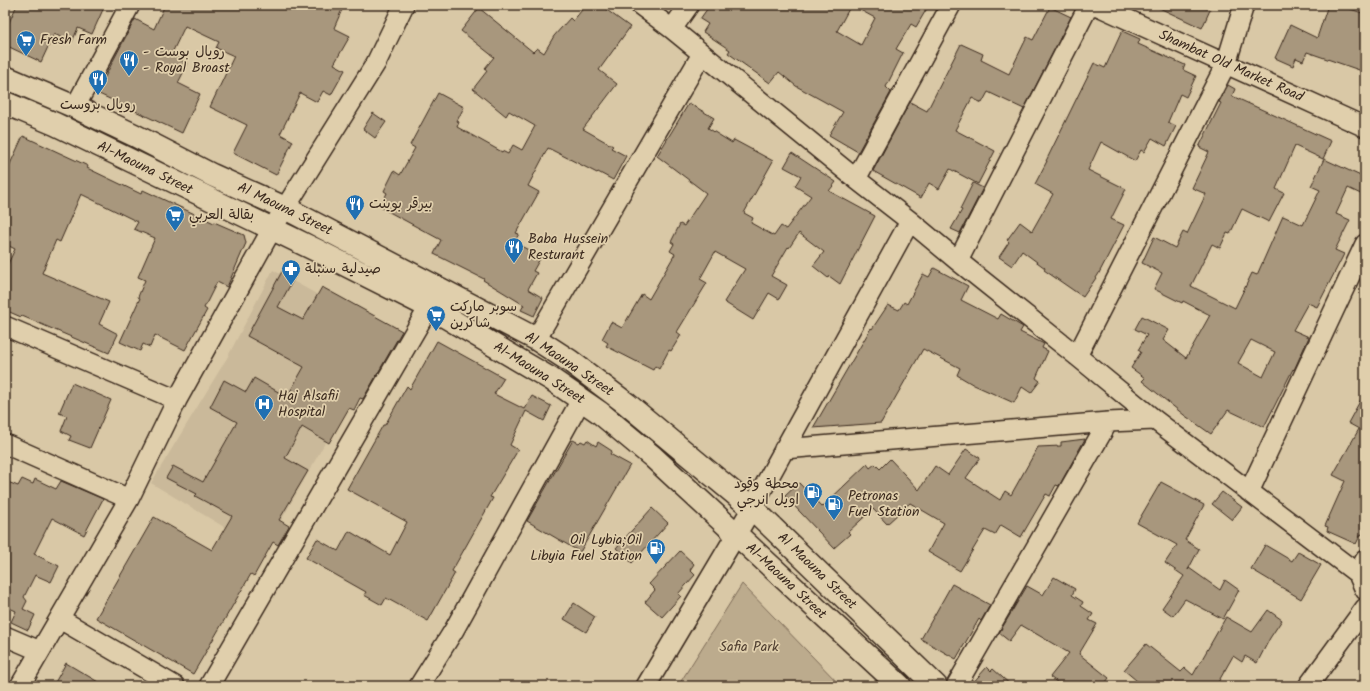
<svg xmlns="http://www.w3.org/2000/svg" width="1370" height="691" viewBox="0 0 1370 691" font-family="Kalam,'Playpen Sans Arabic',sans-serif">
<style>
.built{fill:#cab99a}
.green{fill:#bcab8d;stroke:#7c6a56}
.building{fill:#a8977d;stroke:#3b2a1e;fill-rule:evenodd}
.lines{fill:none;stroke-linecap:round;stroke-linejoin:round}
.minor-casing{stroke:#3b2a1e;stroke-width:22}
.trunk-casing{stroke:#3b2a1e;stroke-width:25}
.minor{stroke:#e0cfac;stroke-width:19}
.trunk{stroke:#e0cfac;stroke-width:22}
.labels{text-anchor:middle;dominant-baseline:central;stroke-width:3.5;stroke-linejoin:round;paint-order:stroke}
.poi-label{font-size:14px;fill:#3b2a1e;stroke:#e0cfac;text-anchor:start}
.street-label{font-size:14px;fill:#3b2a1e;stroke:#e0cfac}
.park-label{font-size:14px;fill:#4e3d2f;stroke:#e0cfac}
</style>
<rect width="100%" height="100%" fill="#d9c8a6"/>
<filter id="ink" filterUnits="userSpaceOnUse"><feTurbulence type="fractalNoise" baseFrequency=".025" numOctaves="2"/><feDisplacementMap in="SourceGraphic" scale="8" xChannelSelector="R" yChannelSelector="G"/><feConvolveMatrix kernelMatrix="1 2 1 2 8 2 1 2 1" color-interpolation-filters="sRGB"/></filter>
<g filter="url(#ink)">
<!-- built -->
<path class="built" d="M273,270L387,333L264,551L151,483L227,358Z"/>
<!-- green -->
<path class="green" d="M742,584L841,686H678Z"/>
<!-- building -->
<path class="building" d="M17,5H105L92,34L78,28L72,42L54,34L41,62L5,45V31Z
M165,5H344L334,28L350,36L334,64L345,70L331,95L323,91L317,102L300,93L280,134L293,141L276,175L233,153L247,125L210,107L234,56L216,48L219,42L185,26L171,55L188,63L178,83L200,94L182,133L97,93L114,59L135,19L154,29Z
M586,5H600L630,27L599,70L617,84L583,129L613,146L611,148L626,156L613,180L598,172L597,173L548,148L528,186L539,192L516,233L519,234L514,242L541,257L533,271L537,273L528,289L543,298L534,316L521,310L524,305L483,280L484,279L434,254L441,240L380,207L387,193L384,191L394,171L400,175L415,148L410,145L438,93L464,107L457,121L459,122L457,127L502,152V151L508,154L513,145L522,150L535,126L509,111L506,116L473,89L487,71L485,68L494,57L461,31L479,8L533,52L537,48L544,53L554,36L570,18L573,21Z
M710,5H929L916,27L911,24L896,49L903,53L886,87L891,92L858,152L829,135L843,112L796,86L779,72L770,83L728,53L730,50L703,32L708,24L700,19ZM851,5L875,18L861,45L837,31Z
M1153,5H1200L1210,10L1202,28Z
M1328,5H1339L1365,14V72L1307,52L1303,61L1296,58L1293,66L1275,58L1290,25L1317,38Z
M1050,7L1071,17L1024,109L988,92L982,103L972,98L955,130L995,151L978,184L950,169L939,189L929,183L921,198L873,171L910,102L927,111L961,44L983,54L981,60L1009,74L1027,37L1033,40Z
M1122,31L1140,39L1138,44L1185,65L1183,70L1196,76L1186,97L1180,94L1168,122L1176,126L1166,146L1152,138L1144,152L1141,150L1135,161L1101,142L1088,170L1126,189L1111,219L1124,225L1098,275L1083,297L1044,270L1045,268L1022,251L1012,266L999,257L1009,242L1007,240L1020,222L1032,231L1053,194L1035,184L1047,161H1046L1094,63L1105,68Z
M1228,85L1235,89L1232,96L1331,141L1323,159L1295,146L1276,189L1284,193L1269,222L1242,209L1230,234L1227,233L1220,248L1212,244L1191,286L1235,308L1252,273L1257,275L1283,216L1303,225L1320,190L1311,186L1324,159L1365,178V196L1348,188L1336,214L1350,220L1335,250L1344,254L1317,307L1308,303L1293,330L1309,337L1294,370L1293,369L1264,427L1228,410L1211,434L1184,415L1142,381L1145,378L1131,368L1141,352L1138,350L1147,335L1135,329L1142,316L1169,330L1163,340L1186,358L1210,315L1183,301L1182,303L1154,289L1162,273L1142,263L1154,237L1175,248L1183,232L1187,234L1206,194L1192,188L1209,152L1199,147L1221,103L1219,102ZM1251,340L1275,352L1263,377L1238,363Z
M689,103L714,118L708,128L732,143L734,140L773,161L744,213L753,218L751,223L774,236L781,226L786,229L811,196L795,186L801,176L784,167L792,153L836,182L829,191L875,216L840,284L829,276L828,278L813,266L824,252L799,233L789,248L788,247L771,276L787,285L779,299L769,293L753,320L724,302L745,269L715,252L700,279L707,283L677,332L681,335L671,351L669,350L659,369L655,366L653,370L606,346L608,343L602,339L611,322L622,328L642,294L649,299L675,254L670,251L674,244L671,242L680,224L684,226L706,193L657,156Z
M373,113L386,122L375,138L363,129Z
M23,136L88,166L87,168L141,194L143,190L214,223V222L244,235L246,243L227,287L217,282L204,308L207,310L185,350L155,335L150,347L143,344L140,351L120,342L140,298L138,297L145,280L138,277L155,238L134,229L138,222L81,194L60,242L56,240L42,273L109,302L99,324L118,334L109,353L22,316L21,317L5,310V270L15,249L5,244V175Z
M973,183L983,188L960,233L951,229L962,210L960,209Z
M286,264L298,271L278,307L303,320L322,287L402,331L363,399L360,398L354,410L349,408L329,443L302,427L285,458L308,471L279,520L289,526L278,545L273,542L254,576L251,574L193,674L96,618L154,517L212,550L232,516L195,496L197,494L166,478L173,466L203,482L237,422L210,407L224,380L246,392L254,378L287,397L304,367L247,336Z
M934,268L968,286L961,300L998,319L1001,314L1023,327L1020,332L1044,344L1042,348L1048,351L1036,378L1040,381L1031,393L1022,387L1014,403L974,385L957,375L960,368L923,349L881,423L813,428L871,328L872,329L888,305L899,310L904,302L907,304L923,274L929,277Z
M437,341L504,378L494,394L524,409L532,396L551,406L544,421L526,411L510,445L518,450L490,497L493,498L452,571L455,573L428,621L386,598L382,605L364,595L366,592L306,558L317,539L338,551L349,531L390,555L407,522L347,489L383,425H385L407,386L410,389Z
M72,383L111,400L90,448L69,440L71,436L61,431L67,416L59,413Z
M1365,392V536L1361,534L1356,544L1327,531L1328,527L1325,526L1345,481L1333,475L1359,429L1348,423Z
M1085,439L1059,486L1056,485L1050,496L1046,494L1021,537L1001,525L995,535L985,530L960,571L928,552L944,523L910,503L887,524L873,509L848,532L850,534L834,548L785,496L799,483L822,507L867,464L870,468L875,464L880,469L890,459L919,490L935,466L948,475L966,449L980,458L966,478L1000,500L1005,491L1011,495L1038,447L1061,446V442Z
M573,440L579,443L581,441L585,443L587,440L596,446L598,442L612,451L610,454L630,465L580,552L527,521Z
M22,479L33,484L35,479L56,489L61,481L103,499L84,535L52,518L34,554L59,566L51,582L35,575L24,597L27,601L23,609L35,615L28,630L11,622L16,611L5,606V481L18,486Z
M1161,482L1204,505L1185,540L1199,549L1188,570L1189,568L1220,590L1225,580L1239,590L1223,619L1185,599L1173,616L1162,608L1184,576L1165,563L1177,545L1137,523Z
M1222,492L1242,507L1232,520L1212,504Z
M652,508L668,523L632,563L616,548Z
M1265,545L1292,561L1298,552L1321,565L1301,599L1251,569Z
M680,551L694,564L690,570L695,575L678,594L681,596L662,617L645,602L655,590L649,584Z
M1054,577L1075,589L1072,595L1083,602L1081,606L1093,614L1089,620L1097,624L1079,654L1109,678L1103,686H1062L1050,677L1069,653L1021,625L1009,641L999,633L1027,586L1043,595Z
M952,584L990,605L981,621L979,619L956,659L921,639Z
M574,603L595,617L586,632L564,619Z
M1268,610L1282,620L1270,638L1257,663L1245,656L1242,662L1233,656L1216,686H1143L1124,670L1146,644L1181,672L1185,668L1193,675L1226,617L1252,632Z
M66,663L105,686H53Z
M987,667L991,671L993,669L1012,686H970Z"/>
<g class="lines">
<defs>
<path id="minor" d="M640,5L672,29L856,179L910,221L958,261L1077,356L1155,420L1358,574L1365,590
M1096,5L1365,127
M672,29L689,5
M75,107L130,5
M856,179L951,5
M958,261L1089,5
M5,326L177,400
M536,339L702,54
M1077,356L1226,64L1244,5
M5,444L129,499
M784,449L1108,422
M1249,492L1365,244
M1358,574L1365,560
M60,619L175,686
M5,636L40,651
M20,686L129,499L177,400L272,229L376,63L404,5
M209,686L429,307
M419,686L454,630L581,400
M646,686L752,508L910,221
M956,686L1108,422L1155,420
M1308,686L1365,608"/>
<path id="trunk" d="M5,77L75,107L134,135L212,175L285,208L536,339L570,361L627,404L752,508L936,686
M5,103L55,124L316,250L429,307L551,379L599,412L653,457L900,686"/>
</defs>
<!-- minor casing -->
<use href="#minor" class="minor-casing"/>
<!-- trunk casing -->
<use href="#trunk" class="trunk-casing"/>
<!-- minor -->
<use href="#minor" class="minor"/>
<!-- trunk -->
<use href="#trunk" class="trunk"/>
</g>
</g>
<!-- icons -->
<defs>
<symbol id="supermarket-pin" viewBox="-11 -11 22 30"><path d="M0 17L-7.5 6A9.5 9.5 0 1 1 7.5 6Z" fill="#1f6fb2" stroke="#e0cfac"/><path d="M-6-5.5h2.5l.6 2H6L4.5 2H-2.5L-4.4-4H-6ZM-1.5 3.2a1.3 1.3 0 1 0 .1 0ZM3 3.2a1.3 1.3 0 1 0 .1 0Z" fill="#fff"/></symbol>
<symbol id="restaurant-pin" viewBox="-11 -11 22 30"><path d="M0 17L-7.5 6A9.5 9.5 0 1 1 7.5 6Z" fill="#1f6fb2" stroke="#e0cfac"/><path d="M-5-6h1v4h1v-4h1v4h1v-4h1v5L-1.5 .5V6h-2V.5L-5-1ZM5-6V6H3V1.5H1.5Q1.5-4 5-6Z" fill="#fff"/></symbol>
<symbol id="pharmacy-pin" viewBox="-11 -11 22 30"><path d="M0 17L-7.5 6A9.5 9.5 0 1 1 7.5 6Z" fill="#1f6fb2" stroke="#e0cfac"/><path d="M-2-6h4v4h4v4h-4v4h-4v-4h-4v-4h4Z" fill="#fff"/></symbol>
<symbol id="hospital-pin" viewBox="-11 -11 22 30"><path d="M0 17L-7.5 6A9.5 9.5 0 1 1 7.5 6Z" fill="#1f6fb2" stroke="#e0cfac"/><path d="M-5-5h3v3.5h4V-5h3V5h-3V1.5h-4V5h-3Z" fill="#fff"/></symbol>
<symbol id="fuel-pin" viewBox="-11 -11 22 30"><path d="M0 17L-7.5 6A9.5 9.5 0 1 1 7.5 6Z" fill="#1f6fb2" stroke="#e0cfac"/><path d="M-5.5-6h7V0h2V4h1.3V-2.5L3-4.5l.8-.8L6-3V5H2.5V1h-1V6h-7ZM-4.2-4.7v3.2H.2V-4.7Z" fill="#fff"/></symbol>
</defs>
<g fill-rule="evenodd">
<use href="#supermarket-pin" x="15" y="29" width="22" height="30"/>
<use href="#restaurant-pin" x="118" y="49" width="22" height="30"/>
<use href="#restaurant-pin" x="87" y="68" width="22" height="30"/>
<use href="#restaurant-pin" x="344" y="193" width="22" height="30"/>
<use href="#supermarket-pin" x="164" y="204" width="22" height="30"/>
<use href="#restaurant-pin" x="503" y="236" width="22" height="30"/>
<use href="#pharmacy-pin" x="280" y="258" width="22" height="30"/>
<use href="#supermarket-pin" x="425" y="304" width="22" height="30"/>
<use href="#hospital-pin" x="253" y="393" width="22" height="30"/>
<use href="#fuel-pin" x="802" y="481" width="22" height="30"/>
<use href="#fuel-pin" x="823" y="493" width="22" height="30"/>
<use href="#fuel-pin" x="645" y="537" width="22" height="30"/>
</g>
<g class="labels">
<!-- poi labels -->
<g class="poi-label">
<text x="40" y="40">Fresh Farm</text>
<text x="143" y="52">- رويال بوست<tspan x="143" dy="16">- Royal Broast</tspan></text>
<text x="98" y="105" text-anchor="middle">رويال بروست</text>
<text x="369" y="204">بيرقر بوينت</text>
<text x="189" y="215">بقالة العربي</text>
<text x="528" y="239">Baba Hussein<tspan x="528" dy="16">Resturant</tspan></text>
<text x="305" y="269">صيدلية سنبلة</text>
<text x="450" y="307">سوبر ماركت<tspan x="450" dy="16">شاكرين</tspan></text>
<text x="278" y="396">Haj Alsafii<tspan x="278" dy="16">Hospital</tspan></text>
<text x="799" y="484" text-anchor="end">محطة وقود<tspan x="799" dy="16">اويل انرجي</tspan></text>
<text x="848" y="496">Petronas<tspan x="848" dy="16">Fuel Station</tspan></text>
<text x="642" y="540" text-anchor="end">Oil Lybia;Oil<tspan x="642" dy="16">Libyia Fuel Station</tspan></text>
</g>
<!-- street labels -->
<g class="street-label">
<text transform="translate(1231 66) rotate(24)">Shambat Old Market Road</text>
<text transform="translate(145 168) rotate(26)">Al-Maouna Street</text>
<text transform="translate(285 209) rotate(26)">Al Maouna Street</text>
<text transform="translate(569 364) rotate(34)">Al Maouna Street</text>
<text transform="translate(539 373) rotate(32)">Al-Maouna Street</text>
<text transform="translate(817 571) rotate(44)">Al Maouna Street</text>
<text transform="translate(786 581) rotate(43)">Al-Maouna Street</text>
</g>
<!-- park labels -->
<g class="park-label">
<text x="749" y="647">Safia Park</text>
</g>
</g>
<!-- margin -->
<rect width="1370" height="691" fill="none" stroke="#e0cfac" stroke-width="20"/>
<rect x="10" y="10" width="1350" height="671" fill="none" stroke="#3b2a1e" stroke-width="1.5" filter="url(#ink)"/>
</svg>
